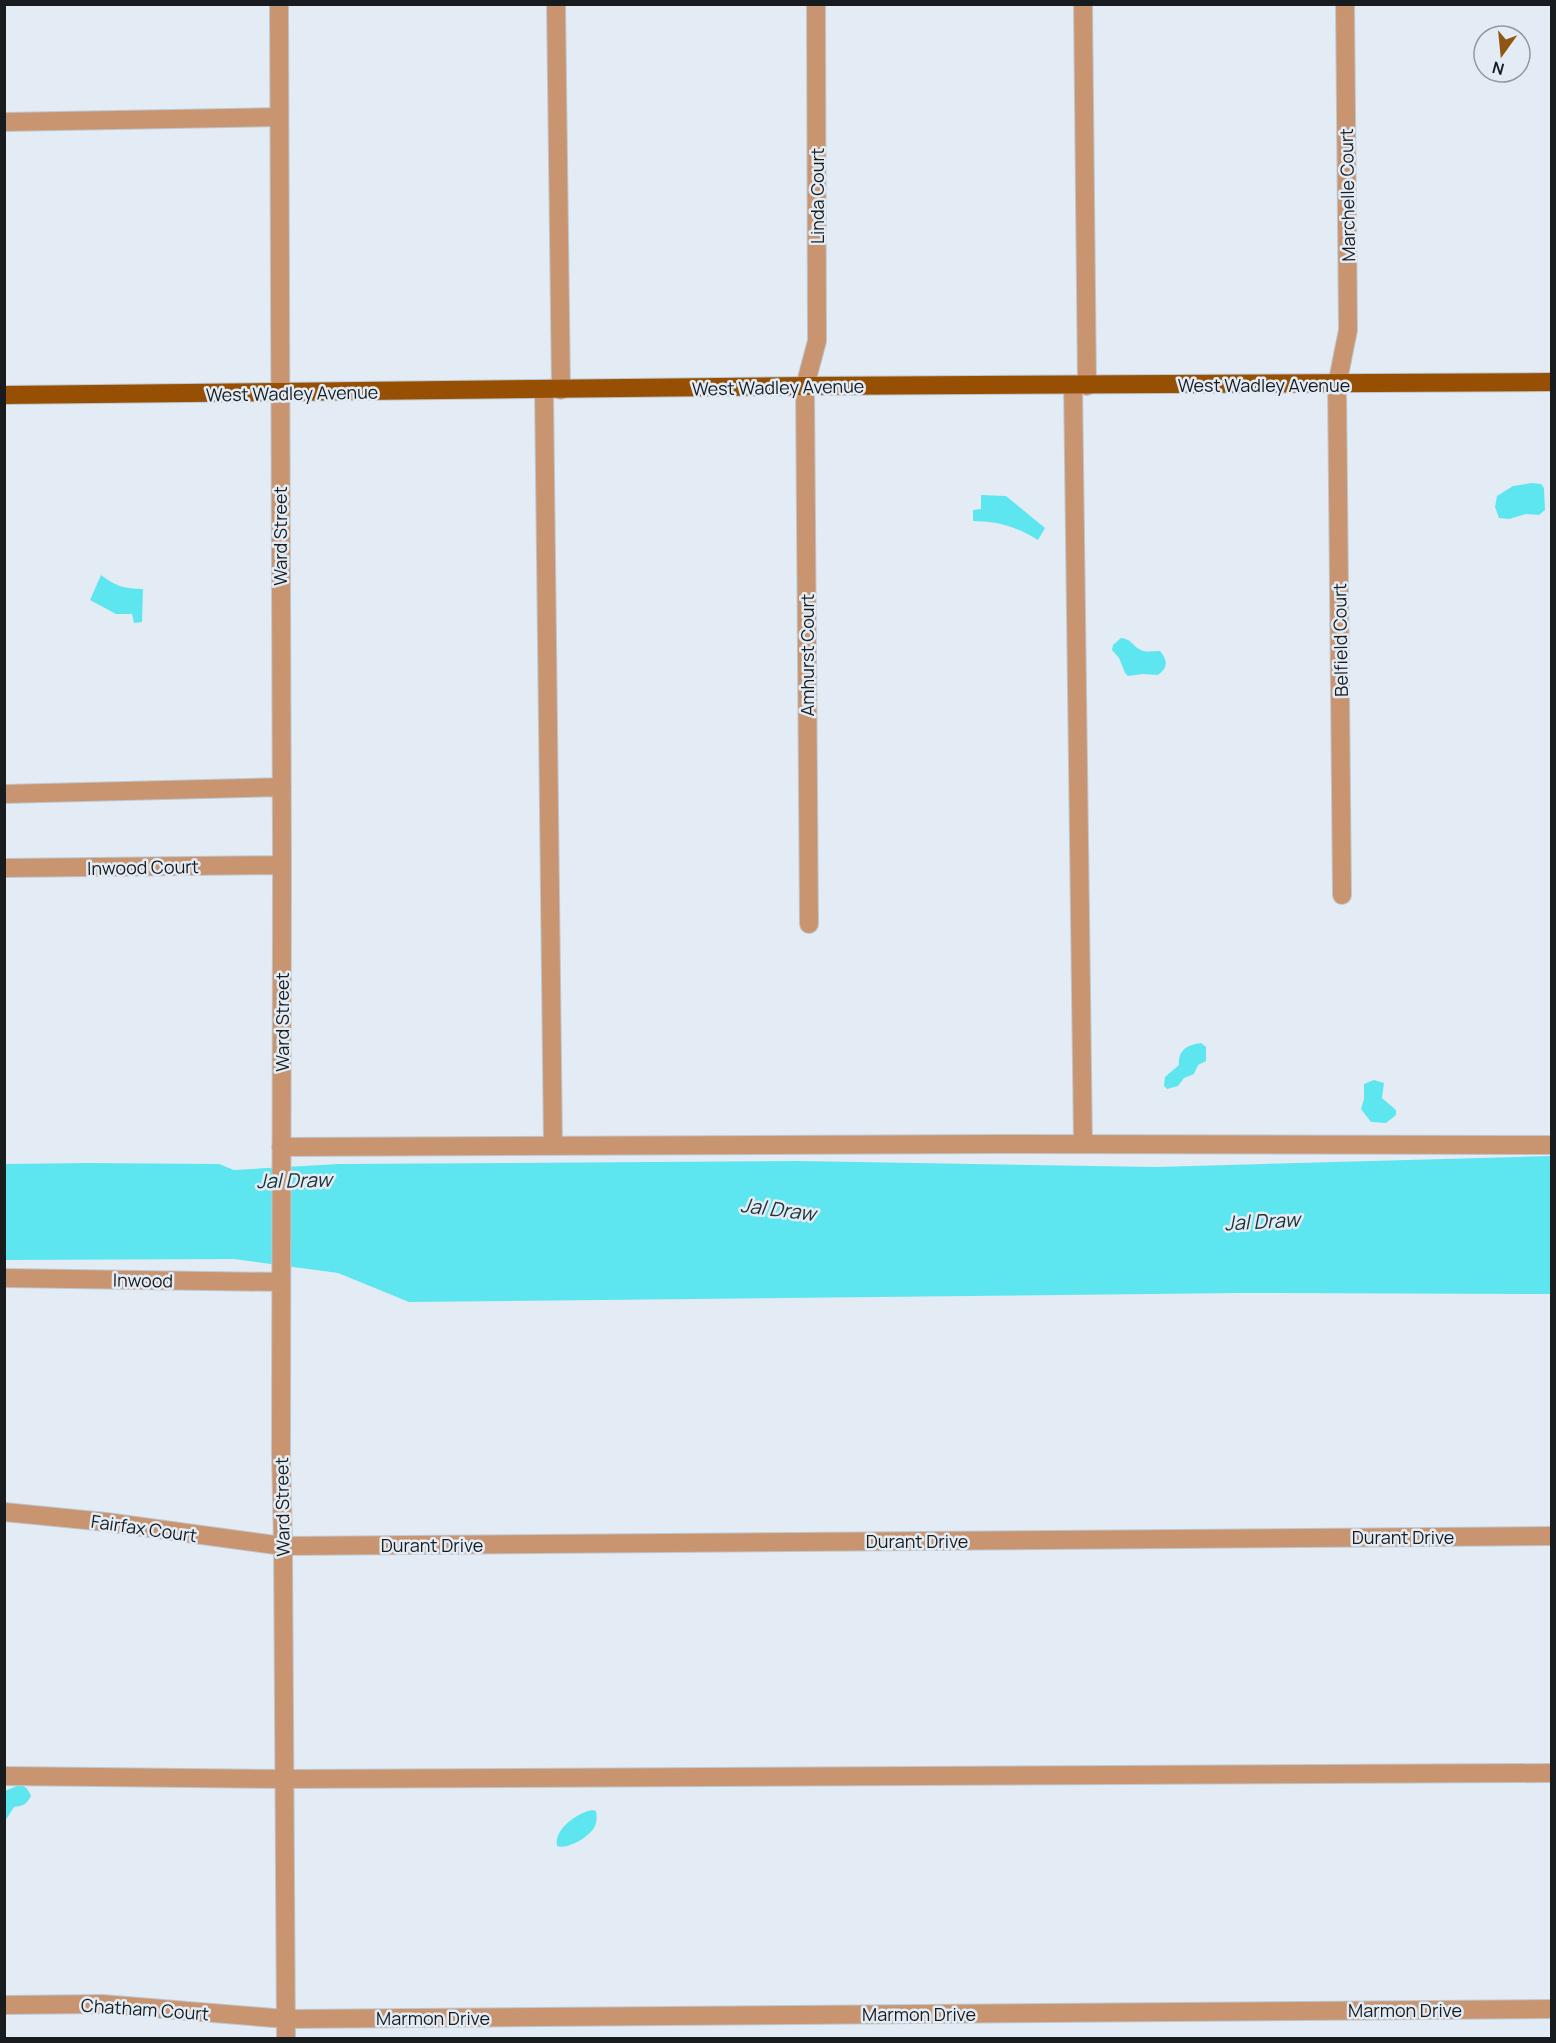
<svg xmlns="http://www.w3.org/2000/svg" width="1556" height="2043" viewBox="0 0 1556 2043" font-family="Manrope,sans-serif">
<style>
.water{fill:#5ee6f0}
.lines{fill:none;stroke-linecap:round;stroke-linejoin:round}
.minor-casing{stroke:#bec7ce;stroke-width:20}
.major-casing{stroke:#bec7ce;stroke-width:20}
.minor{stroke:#c89570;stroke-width:18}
.major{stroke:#975003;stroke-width:18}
.labels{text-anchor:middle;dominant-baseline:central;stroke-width:5;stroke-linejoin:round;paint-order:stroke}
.street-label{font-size:18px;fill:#181c1f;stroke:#e3ecf5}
.water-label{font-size:20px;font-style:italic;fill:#1b3334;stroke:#e3ecf5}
</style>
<rect width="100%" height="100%" fill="#e3ecf5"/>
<!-- water -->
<path class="water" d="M1532,483L1541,484L1544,488L1545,510L1539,515L1526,514L1509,519L1499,518L1495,507L1497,496L1513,486Z
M981,495L1006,496L1045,528L1038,540C1017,527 997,521 973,521V510L981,509Z
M101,575C115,586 125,589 143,589L142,622L134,623L132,614H116L90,600Z
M1121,638C1131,639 1131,644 1139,649C1145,653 1152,651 1160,651C1168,660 1168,668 1158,675L1143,674L1128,676L1125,673L1119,658L1112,650L1113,645Z
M1201,1043L1206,1047V1061L1198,1065L1194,1074L1184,1078L1178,1086L1167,1089L1164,1086L1165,1077L1179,1065C1178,1050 1187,1045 1201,1043Z
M1374,1080L1384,1083L1382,1098L1396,1110V1115L1386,1123L1371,1122L1361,1109L1364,1099V1084Z
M1551,1156V1294L1239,1293L409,1302L338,1273L234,1259L5,1260L4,1164L89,1163L219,1164L234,1170L339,1164L799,1161L1156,1167Z
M19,1785C26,1786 28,1789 31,1796C27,1804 23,1806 14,1807L7,1818L5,1820V1791Z
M592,1810L596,1811C597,1816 597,1821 595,1826C590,1837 567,1850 557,1846C554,1829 577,1813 592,1810Z"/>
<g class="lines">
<defs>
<path id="minor" d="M279,4L282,865L281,1454L283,1546L286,2038
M556,4L561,390
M1083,4L1087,386
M4,122L279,117
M1073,385L1083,1144
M544,390L553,1146
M4,794L282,787
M4,868L282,865
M1342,895L1337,385L1348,330L1345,4
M809,924L805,386L817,341L816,4
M281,1147C520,1147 758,1144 996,1144C1181,1144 1366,1146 1552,1145
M4,1278L281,1282
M4,1512L106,1522L283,1546L1552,1536
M4,1776L284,1779L1552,1773
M4,2005L102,2004L286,2019L1552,2009"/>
<path id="major" d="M4,395L805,386L1552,382"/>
</defs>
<!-- minor casing -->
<use href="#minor" class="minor-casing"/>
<!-- major casing -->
<use href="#major" class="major-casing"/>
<!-- minor -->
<use href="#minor" class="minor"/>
<!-- major -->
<use href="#major" class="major"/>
</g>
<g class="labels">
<!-- street labels -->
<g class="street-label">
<text transform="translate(1347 195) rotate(-91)">Marchelle Court</text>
<text transform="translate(817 196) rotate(-90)">Linda Court</text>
<text x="1264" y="385">West Wadley Avenue</text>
<text transform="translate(778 387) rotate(-1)">West Wadley Avenue</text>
<text transform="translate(292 393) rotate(-1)">West Wadley Avenue</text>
<text transform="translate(280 536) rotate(-90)">Ward Street</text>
<text transform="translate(1340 640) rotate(-91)">Belfield Court</text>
<text transform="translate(807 655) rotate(-90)">Amhurst Court</text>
<text transform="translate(143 867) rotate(-1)">Inwood Court</text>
<text transform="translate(282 1022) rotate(-90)">Ward Street</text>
<text transform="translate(143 1280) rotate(1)">Inwood</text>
<text transform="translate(282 1507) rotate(-91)">Ward Street</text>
<text transform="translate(144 1528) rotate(8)">Fairfax Court</text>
<text x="1403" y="1537">Durant Drive</text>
<text x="917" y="1541">Durant Drive</text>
<text x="432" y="1545">Durant Drive</text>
<text transform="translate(145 2009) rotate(4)">Chatham Court</text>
<text x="1405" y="2010">Marmon Drive</text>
<text x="919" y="2014">Marmon Drive</text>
<text x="433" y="2018">Marmon Drive</text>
</g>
<!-- water labels -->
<g class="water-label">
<text transform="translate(294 1180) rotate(-1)">Jal Draw</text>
<text transform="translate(778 1209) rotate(7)">Jal Draw</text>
<text transform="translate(1262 1221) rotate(-3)">Jal Draw</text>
</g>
</g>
<!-- border -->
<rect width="1556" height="2043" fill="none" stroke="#181c1f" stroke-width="12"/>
<!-- north arrow -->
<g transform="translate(1502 54) rotate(195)"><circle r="28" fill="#e3ecf5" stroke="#92999f" stroke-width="1.5"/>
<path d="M0-4.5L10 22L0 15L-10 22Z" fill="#905413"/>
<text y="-9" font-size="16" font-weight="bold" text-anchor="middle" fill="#181c1f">N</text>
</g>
</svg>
